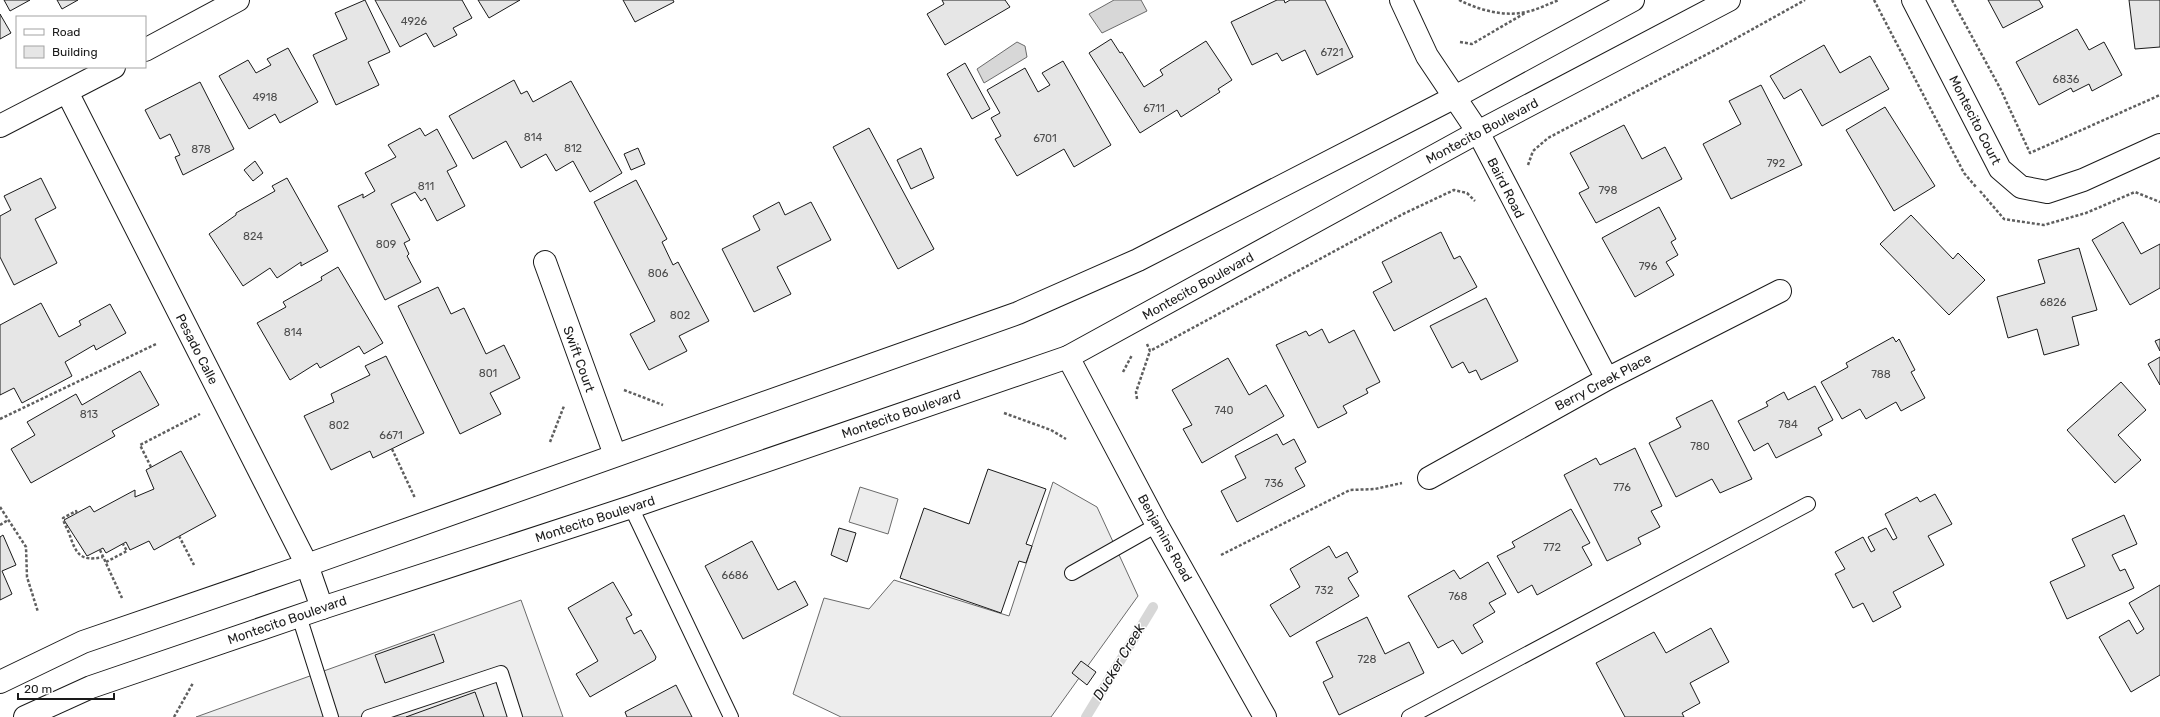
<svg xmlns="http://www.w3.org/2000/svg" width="2160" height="717" viewBox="0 0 2160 717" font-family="Rubik,sans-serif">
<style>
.built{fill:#ededed;stroke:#6a6a6a}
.water{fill:#d7d7d7;stroke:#6a6a6a}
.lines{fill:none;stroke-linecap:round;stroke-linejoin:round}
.stream{stroke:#d7d7d7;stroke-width:10}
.building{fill:#e6e6e6;stroke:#1a1a1a}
.service-casing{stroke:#1a1a1a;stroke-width:16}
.minor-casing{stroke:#1a1a1a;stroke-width:24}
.secondary-casing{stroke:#1a1a1a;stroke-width:24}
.path{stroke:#5f5f5f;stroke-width:2.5;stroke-dasharray:3 2;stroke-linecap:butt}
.service{stroke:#fff;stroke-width:14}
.minor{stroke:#fff;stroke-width:22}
.secondary{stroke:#fff;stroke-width:22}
.labels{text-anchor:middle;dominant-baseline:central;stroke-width:3;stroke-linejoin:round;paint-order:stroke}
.number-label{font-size:11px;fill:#4d4d4d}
.street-label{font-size:13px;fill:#1a1a1a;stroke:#fff}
.water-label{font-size:14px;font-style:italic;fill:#1a1a1a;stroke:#fff}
</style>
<rect width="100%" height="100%" fill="#fff"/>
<!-- built -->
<path class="built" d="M1053,482L1097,507L1138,596L1051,717H841L793,694L824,598L869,609L894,580L1009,616Z
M860,487L898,499L888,534L849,522Z
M521,600L563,717H196Z"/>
<!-- water -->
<path class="water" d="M1114,0H1141L1147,11L1102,33L1089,14Z
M1017,42L1025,46L1027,57L984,83L977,69Z"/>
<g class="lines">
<!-- stream -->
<path class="stream" d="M1086,717L1153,607"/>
</g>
<!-- building -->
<path class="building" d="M4,0H30L10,11Z
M57,0H78L62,9Z
M365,0L390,52L368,62L379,85L336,105L313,55L347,39L335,13Z
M375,0H462L472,18L453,28L457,35L434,47L426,33L400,47Z
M478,0H520L489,18Z
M623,0H673L674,2L635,22Z
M942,0H1005L1010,7L945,45L927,14L944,4Z
M1277,0H1284L1285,3L1290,0H1325L1353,57L1317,75L1305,50L1282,61L1277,53L1252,65L1231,22Z
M1988,0H2039L2043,7L2003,28Z
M2129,0H2160V47L2135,49Z
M0,14L11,33L0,39Z
M2077,29L2089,50L2104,42L2122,75L2092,91L2089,84L2073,92L2071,88L2039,105L2016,62Z
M1111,39L1120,53L1122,52L1144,87L1163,75L1160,70L1206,41L1232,80L1218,89L1220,92L1181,117L1177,110L1140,133L1089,53Z
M1824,45L1840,73L1870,56L1889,89L1822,126L1801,89L1784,99L1770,76Z
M288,48L318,102L280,123L275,114L249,129L219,76L248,60L256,73L271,65L267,59Z
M1063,61L1111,145L1074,167L1064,149L1017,176L995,139L1001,136L991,118L1000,113L987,90L1025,68L1038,92L1050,85L1042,73Z
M965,63L990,109L972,119L947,74Z
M514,80L521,94L527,91L533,102L571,81L622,173L590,192L573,161L556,171L546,154L521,168L506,141L473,159L449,116Z
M200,82L234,149L183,175L175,157L180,155L170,134L160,139L145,110Z
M1761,85L1802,165L1731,199L1703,144L1741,124L1729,101Z
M1885,107L1935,186L1894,211L1846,130Z
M1624,125L1642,159L1665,147L1682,179L1596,223L1579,193L1589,188L1570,153Z
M420,128L425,136L437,129L457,166L447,171L465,206L437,221L425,198L421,201L415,192L391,204L410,240L404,243L409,254L407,256L421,282L385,300L338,206L363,194V198L375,191L365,173L396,157L388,145Z
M869,128L934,249L898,269L833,147Z
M638,148L645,164L631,170L624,154Z
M921,148L934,178L911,189L897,160Z
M255,161L263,173L253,181L244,170Z
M41,178L56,208L35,219L57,263L14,285L0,257V216L11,210L4,196Z
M287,178L328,251L301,266V262L277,278L270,268L243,286L209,234L236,215V213L275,191L272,186Z
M636,180L667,239L662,242L673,265L678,262L709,321L679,336L687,351L649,370L630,334L655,321L594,202Z
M779,202L785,215L811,202L831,240L777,267L791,294L754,312L722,249L760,230L753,216Z
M1659,207L1676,239L1671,242L1678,255L1666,262L1674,275L1635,297L1602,238Z
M1911,215L1953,259L1958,253L1985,280L1949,315L1880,244Z
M2123,222L2141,254L2160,244V288L2130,305L2092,240Z
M1441,232L1454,259L1460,256L1477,287L1394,331L1373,292L1392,282L1382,262Z
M2079,248L2097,310L2072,317L2079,345L2044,355L2037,329L2008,338L1997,297L2045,283L2038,260Z
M338,267L383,343L364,354L359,346L320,368L317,363L290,380L257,323L286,307L283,302L322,280L321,277Z
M438,287L451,314L464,308L486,354L504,345L520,378L490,393L501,414L460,434L398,306Z
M1486,298L1518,361L1481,380L1476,370L1469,373L1463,362L1452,368L1430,326Z
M41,303L59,337L81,325L79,321L110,304L126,333L96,350L94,345L65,362L72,376L22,403L14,388L0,395V325Z
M1322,329L1329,343L1354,330L1380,382L1366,389L1368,393L1343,406L1347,413L1318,428L1276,345L1306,331L1309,336Z
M1893,337L1896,342L1899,339L1915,370L1911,372L1925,398L1901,411L1896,402L1866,419L1860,409L1842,419L1821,382L1848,367L1846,363Z
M2160,339V351L2155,341Z
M386,356L424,433L373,458L370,451L331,470L304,416L334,402L331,394L370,375L365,366Z
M2160,357V385L2148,364Z
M1228,358L1249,395L1266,385L1284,416L1202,463L1183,429L1192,425L1172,390Z
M140,371L159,405L112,431L115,436L31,483L11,449L35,435L27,422L76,394L82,405Z
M2121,382L2146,410L2118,435L2141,460L2115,483L2067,430Z
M1815,386L1833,420L1818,428L1822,435L1776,458L1768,443L1754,451L1738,421L1768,406L1766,402L1784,392L1788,400Z
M1712,400L1752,479L1720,493L1712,479L1676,497L1649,443L1681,427L1676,418Z
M1277,434L1283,445L1294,439L1306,462L1295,468L1305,486L1237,522L1221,491L1246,478L1235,456Z
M1635,448L1662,506L1651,511L1660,527L1638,538L1641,544L1607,561L1564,475L1596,458L1600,465Z
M181,451L216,516L154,550L149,541L130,550L126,542L106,553L103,548L87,556L64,520L90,506L94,512L135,490V497L154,489L146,470Z
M988,469L1046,489L1026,544L1032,546L1026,563L1019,561L1001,613L900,578L924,508L969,524Z
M1935,494L1952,524L1928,536L1944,565L1893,592L1901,607L1873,622L1863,603L1853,608L1835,574L1845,569L1835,552L1863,537L1871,552L1875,550L1868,537L1886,528L1893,540L1897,538L1885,514L1917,497L1920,502Z
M1571,509L1590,543L1582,547L1592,565L1537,595L1532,585L1518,593L1497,556L1515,547L1512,542Z
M2124,515L2137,544L2112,555L2120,571L2125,569L2134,588L2067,619L2050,582L2085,566L2072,539Z
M839,528L856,533L847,562L831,555Z
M3,535L16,565L2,571L12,594L0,600V537Z
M752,541L778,590L795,581L808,605L743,639L705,566Z
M1329,546L1336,558L1347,552L1358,572L1348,578L1359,596L1290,637L1270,605L1300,587L1290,569Z
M1488,562L1506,594L1489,603L1495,612L1473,625L1483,642L1462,654L1453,640L1438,648L1408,596L1454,570L1460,579Z
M613,582L632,615L626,618L634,634L641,630L656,657L655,660L590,697L576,674L598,661L568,608Z
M2160,585V675L2131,692L2099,637L2129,620L2137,634L2144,629L2129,603Z
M1367,617L1385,654L1409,642L1424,673L1339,715L1323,682L1333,677L1316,642Z
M1711,628L1729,662L1690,683L1700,703L1682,713L1684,717H1625L1596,663L1654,632L1666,653Z
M434,634L444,662L385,683L375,655Z
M1081,661L1096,672L1087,685L1072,673Z
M676,685L692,717H627L625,712Z
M475,692L484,717H406Z"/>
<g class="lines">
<defs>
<path id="service" d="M631,507L731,717
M1072,573L1157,525
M299,616L331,717
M369,717L501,673L515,717
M1409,717L1808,504"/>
<path id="minor" d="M1401,0L1427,56L1478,132L1607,379
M1913,0L2000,169L2021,187L2047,192L2083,180L2160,145
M145,50L238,0
M67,92L307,565L322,608
M0,126L114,67
M545,262L615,455
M1068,357L1157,525L1265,717
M1429,478L1607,379L1780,291"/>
<path id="secondary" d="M0,682L83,642L307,565L1018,313L1138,260L1455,97L1633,0
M25,717L91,687L322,608L631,507L1068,357L1478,132L1729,0"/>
</defs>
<!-- service casing -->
<use href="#service" class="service-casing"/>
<!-- minor casing -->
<use href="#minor" class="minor-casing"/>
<!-- secondary casing -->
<use href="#secondary" class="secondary-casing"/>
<!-- path -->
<path class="path" d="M1459,0C1479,10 1504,17 1526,12C1537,10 1548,4 1559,0
M1874,0L1964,173L1976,187
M1952,0L2000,88L2030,153L2160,95
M1460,42L1472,44L1525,13
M1528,165L1533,151L1548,138L1715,50L1805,0
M1980,191L2004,219L2044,225L2086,213L2135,192L2160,202
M1147,344L1150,351L1403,214L1454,190L1467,193L1475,201
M1123,372L1132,355
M624,390L663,405
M1137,399L1136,392L1150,351
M1004,413L1051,430L1066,439
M0,419L156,344
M550,442L564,406
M392,449L415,498
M151,467L140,445L200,414
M0,507L26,547L27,577L38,612
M77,513L76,511L63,518C64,524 67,528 69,533C76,554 80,562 103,557
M0,525L8,520
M179,536L194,565
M100,550L122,598
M1221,555L1350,490L1375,489L1402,483
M106,562L127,551L123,544
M174,717L193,683"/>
<!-- service -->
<use href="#service" class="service"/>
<!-- minor -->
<use href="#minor" class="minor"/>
<!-- secondary -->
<use href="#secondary" class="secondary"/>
</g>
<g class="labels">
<!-- number labels -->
<g class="number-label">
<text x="414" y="21">4926</text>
<text x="1332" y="52">6721</text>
<text x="2066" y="79">6836</text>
<text x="265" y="97">4918</text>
<text x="1154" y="108">6711</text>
<text x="533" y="137">814</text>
<text x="1045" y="138">6701</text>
<text x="573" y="148">812</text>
<text x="201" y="149">878</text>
<text x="1776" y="163">792</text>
<text x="426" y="186">811</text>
<text x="1608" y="190">798</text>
<text x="253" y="236">824</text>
<text x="386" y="244">809</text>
<text x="1648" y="266">796</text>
<text x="658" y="273">806</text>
<text x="2053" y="302">6826</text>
<text x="680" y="315">802</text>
<text x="293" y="332">814</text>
<text x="488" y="373">801</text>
<text x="1881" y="374">788</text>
<text x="1224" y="410">740</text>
<text x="89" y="414">813</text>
<text x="1788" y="424">784</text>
<text x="339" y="425">802</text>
<text x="391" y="435">6671</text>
<text x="1700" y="446">780</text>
<text x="1274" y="483">736</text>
<text x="1622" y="487">776</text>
<text x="1552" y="547">772</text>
<text x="735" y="575">6686</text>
<text x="1324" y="590">732</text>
<text x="1458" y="596">768</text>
<text x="1367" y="659">728</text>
</g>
<!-- street labels -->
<g class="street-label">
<text transform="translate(1975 120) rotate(63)">Montecito Court</text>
<text transform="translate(1482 131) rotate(-28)">Montecito Boulevard</text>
<text transform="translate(1506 188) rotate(63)">Baird Road</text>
<text transform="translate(1198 286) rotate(-29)">Montecito Boulevard</text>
<text transform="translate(197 349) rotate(63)">Pesado Calle</text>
<text transform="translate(579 359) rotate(70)">Swift Court</text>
<text transform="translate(1603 382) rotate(-28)">Berry Creek Place</text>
<text transform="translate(901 414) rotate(-19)">Montecito Boulevard</text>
<text transform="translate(595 519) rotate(-18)">Montecito Boulevard</text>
<text transform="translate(1165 538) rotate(61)">Benjamins Road</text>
<text transform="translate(287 620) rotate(-19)">Montecito Boulevard</text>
</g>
<!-- water labels -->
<g class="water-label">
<text transform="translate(1119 662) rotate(-59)">Ducker Creek</text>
</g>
</g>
<!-- legend -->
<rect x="16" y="16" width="130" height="52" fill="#ffffff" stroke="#a3a3a3"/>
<rect x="24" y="29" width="20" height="6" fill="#ffffff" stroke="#a3a3a3"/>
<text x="52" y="36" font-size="12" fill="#1a1a1a">Road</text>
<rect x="24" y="46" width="20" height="12" fill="#e6e6e6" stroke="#a3a3a3"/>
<text x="52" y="56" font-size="12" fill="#1a1a1a">Building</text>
<!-- scale -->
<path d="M18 693v6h96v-6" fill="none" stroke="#1a1a1a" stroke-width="2"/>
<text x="24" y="693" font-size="12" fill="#1a1a1a" stroke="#ffffff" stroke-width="3" paint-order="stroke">20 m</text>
</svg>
